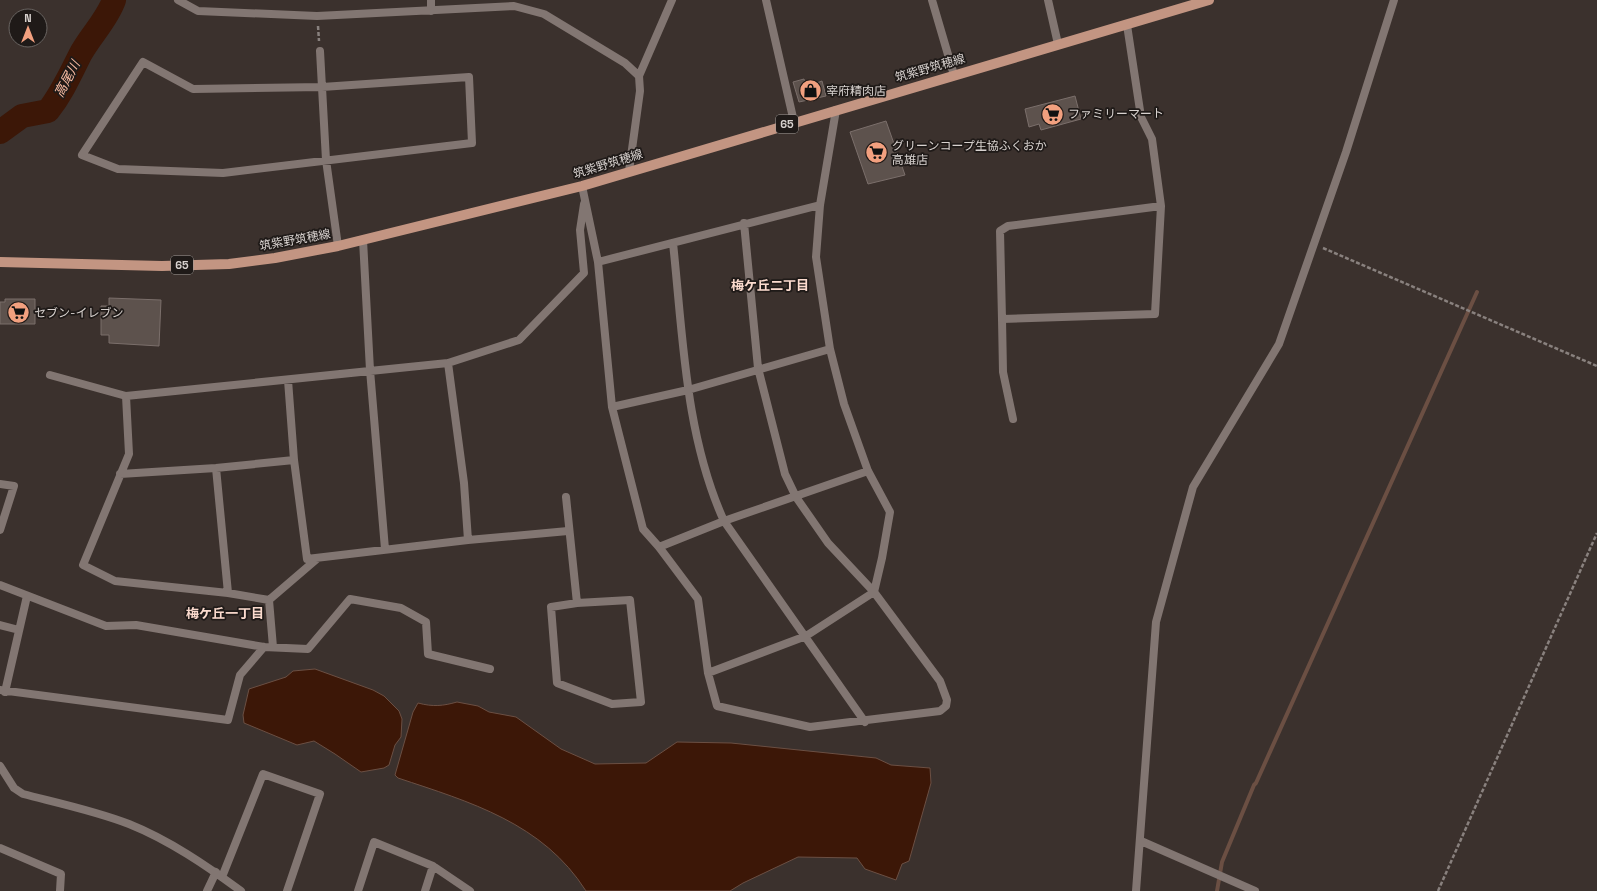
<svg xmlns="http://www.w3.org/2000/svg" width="1597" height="891" viewBox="0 0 1597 891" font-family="'Space Grotesk','Noto Sans JP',sans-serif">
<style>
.water{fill:#3c1707;stroke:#6b4f43}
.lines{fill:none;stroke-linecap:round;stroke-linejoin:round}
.stream{stroke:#6b4f43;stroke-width:4}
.river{stroke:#3c1707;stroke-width:24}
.building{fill:#5d524d;stroke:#7b6f6b}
.path{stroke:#89817e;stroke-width:2.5;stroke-dasharray:4 2;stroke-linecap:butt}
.service{stroke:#827672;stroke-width:8}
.minor{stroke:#827672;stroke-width:8}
.tertiary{stroke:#827672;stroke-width:8}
.primary{stroke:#c39582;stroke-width:10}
.labels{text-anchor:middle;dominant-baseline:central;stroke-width:3.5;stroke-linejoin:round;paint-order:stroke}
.shield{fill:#1f1a18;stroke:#a09b98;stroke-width:1}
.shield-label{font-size:11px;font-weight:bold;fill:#d8d2cf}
.street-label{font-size:12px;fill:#d8d2cf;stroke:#1f1a18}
.poi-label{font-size:12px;fill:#d8d2cf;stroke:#1f1a18;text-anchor:start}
.water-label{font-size:13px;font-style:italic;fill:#fcbda3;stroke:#1f1a18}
.neighbourhood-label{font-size:13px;font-weight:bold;fill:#fbdbce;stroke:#1f1a18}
</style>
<rect width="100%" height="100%" fill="#3b312d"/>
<!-- water -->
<path class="water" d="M315,669L373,690L384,696L399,711L402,719L401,737L395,745L389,765L384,768L361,772L335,754L314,741L297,745L244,723L243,715L249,689L286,677L293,671Z
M457,702L478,706L489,712L516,717L561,749L595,764L646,763L677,742L731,743L876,758L891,765L930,768L931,783L909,861L902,864L896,880L865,869L857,858L798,857L743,883L730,891H586C543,823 470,802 398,778L395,775L413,712L418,703C433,707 443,706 457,702Z"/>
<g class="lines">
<!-- stream -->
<path class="stream" d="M1217,891L1222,862L1254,785L1256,783L1477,292"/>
<!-- river -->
<path class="river" d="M0,132L22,116L48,111C62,93 70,75 80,55C90,36 107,20 114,0"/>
</g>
<!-- building -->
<path class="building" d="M804,79L805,83L813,80L814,84L822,81L826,96L799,102L793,82Z
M1075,96L1081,119L1041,130L1039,124L1029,127L1025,109Z
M886,121L905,175L868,184L850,132Z
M109,298L161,300L159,346L109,343V335H101V306H109Z
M5,299H35V324H0V302H5Z"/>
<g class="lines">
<!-- path -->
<path class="path" d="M318,26L319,41
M1323,248L1597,366
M1438,891L1597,533"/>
<!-- service -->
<path class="service" d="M1002,319L1003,372L1013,419"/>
<!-- minor -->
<path class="minor" d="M178,0L198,11L317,16L514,6L544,14L625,63L639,76L640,91L629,171
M431,0V11
M766,0L794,122
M932,0L954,75
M1127,25L1141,117L1152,139L1161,206L1008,226L1000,231L1002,319L1155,314L1161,206
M320,51L326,160L338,246
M143,62L193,89L322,87L469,77L472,143L223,173L118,169L82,155Z
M639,76L672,0
M582,186L598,262L612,407L643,529L659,547L698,599L708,673L717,706L810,727L940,711L946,706L947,700L940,681L874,592L828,543L796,497L785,474L758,368L744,223
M363,240L370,370L385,549
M673,243C683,336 685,435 724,521L865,722
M598,262L820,205
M50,375L126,396
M288,380L294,460L307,559L468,540L464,483L448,363
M612,407L688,390L830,349
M216,468L228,593
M120,474L216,468L294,460
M0,484L14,486L0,530
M566,497L577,603
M468,540L568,531
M659,547L724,521L868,471
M318,558L269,600L228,593L115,581L83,565L129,454L126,396L448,363L519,340L584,273L580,230L584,204
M0,585L106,626L136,625L264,647L308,649L350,599L401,608L426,622L428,654L490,669
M269,600L273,647
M630,600L641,702L612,704L557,683L551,607L577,603Z
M0,625L19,630
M708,673L806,636L874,592L882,558L890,512L868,471L844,404L830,349L816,257L820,205L836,110
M0,690L228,720L240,675L264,647
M5,692L27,596
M0,766L14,788L23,794C58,803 96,811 129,824C169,840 207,866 241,891
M1141,841L1255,891
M0,848L61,874L60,891
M222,877L263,774L320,794L287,891
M207,891L216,872
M358,891L374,842L433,866L470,891
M425,891L433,866
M1136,891L1156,622L1193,487L1279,344L1346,152L1394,0"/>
<!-- tertiary -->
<path class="tertiary" d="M1048,0L1058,44"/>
<!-- primary -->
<path class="primary" d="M0,262L162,266L229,264L275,258L338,246L582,186L1209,0"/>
</g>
<!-- icons -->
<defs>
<symbol id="shop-disc" viewBox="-11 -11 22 22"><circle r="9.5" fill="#f2a07f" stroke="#1f1a18"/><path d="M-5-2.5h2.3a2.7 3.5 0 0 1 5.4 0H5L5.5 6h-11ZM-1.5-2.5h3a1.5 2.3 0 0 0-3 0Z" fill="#111"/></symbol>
<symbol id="supermarket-disc" viewBox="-11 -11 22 22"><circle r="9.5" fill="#f2a07f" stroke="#1f1a18"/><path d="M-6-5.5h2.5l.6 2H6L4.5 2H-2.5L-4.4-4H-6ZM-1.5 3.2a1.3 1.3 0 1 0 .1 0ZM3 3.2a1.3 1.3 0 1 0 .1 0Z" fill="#111"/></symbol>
</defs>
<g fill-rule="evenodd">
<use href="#shop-disc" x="798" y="78" width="25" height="25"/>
<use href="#supermarket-disc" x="1040" y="102" width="25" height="25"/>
<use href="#supermarket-disc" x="864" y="140" width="25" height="25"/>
<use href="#supermarket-disc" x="6" y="300" width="25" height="25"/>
</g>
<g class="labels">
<!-- shield labels -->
<g class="shield">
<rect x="776" y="115" width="22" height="18" rx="3"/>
<rect x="171" y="256" width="22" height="18" rx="3"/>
</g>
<g class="shield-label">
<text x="787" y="124">65</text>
<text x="182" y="265">65</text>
</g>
<!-- street labels -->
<g class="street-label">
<text transform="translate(930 68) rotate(-16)">筑紫野筑穂線</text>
<text transform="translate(608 164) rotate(-17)">筑紫野筑穂線</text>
<text transform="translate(295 240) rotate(-10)">筑紫野筑穂線</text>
</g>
<!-- poi labels -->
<g class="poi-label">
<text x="826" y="91">宰府精肉店</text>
<text x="1068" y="114">ファミリーマート</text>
<text x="892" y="146">グリーンコープ生協ふくおか<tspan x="892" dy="14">高雄店</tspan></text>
<text x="34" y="313">セブン-イレブン</text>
</g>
<!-- water labels -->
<g class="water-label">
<text transform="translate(67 79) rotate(-62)">高尾川</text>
</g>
<!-- neighbourhood labels -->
<g class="neighbourhood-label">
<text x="770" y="285">梅ケ丘二丁目</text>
<text x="225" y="613">梅ケ丘一丁目</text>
</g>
</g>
<!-- north arrow -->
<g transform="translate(28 28)"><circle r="19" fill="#1f1a18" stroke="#696461"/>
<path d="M0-3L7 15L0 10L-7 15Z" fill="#f2a07f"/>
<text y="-6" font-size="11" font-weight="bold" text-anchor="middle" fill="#d8d2cf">N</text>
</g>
</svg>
